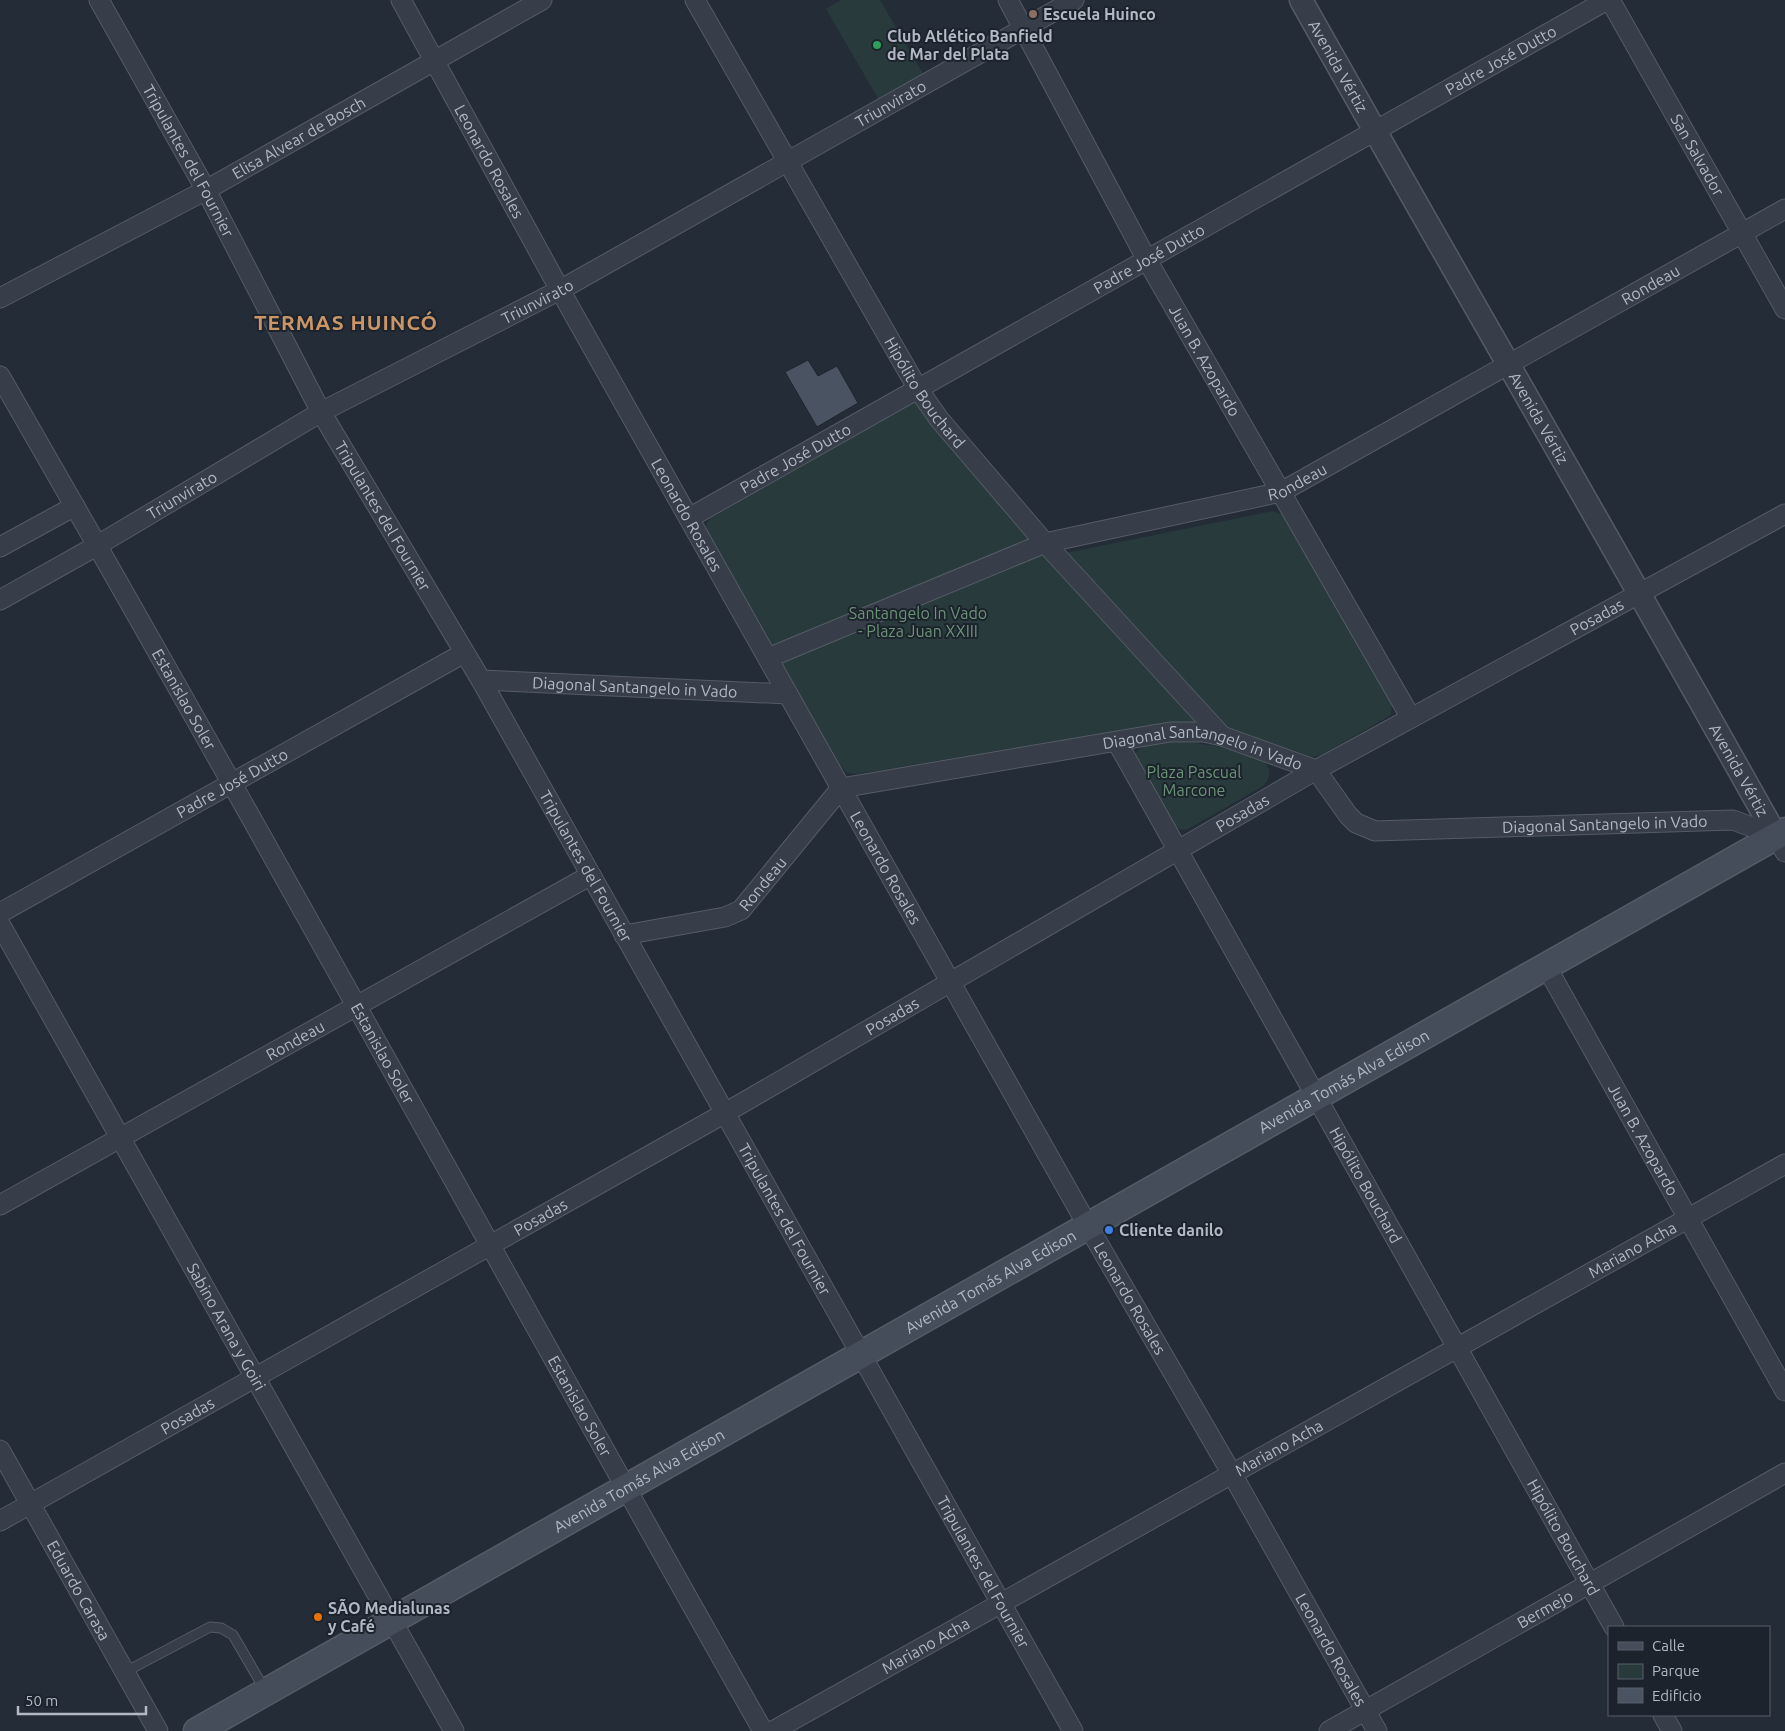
<svg xmlns="http://www.w3.org/2000/svg" width="1785" height="1731" viewBox="0 0 1785 1731" font-family="Ubuntu,sans-serif">
<style>
.green{fill:#283a3b}
.building{fill:#4a5362;stroke:#1e252f}
.lines{fill:none;stroke-linecap:round;stroke-linejoin:round}
.service-casing{stroke:#555c66;stroke-width:11}
.minor-casing{stroke:#555c66;stroke-width:21}
.tertiary-casing{stroke:#555c66;stroke-width:25}
.secondary-casing{stroke:#555c66;stroke-width:29}
.service{stroke:#373e49;stroke-width:9}
.minor{stroke:#373e49;stroke-width:19}
.tertiary{stroke:#373e49;stroke-width:22}
.secondary{stroke:#454d5b;stroke-width:26}
.education-dot{fill:#8d6e63;stroke:#1c232d;stroke-width:2}
.leisure-dot{fill:#2e9e5b;stroke:#1c232d;stroke-width:2}
.shop-dot{fill:#3f7fe0;stroke:#1c232d;stroke-width:2}
.food-dot{fill:#e8710a;stroke:#1c232d;stroke-width:2}
.labels{text-anchor:middle;dominant-baseline:central;stroke-width:4;stroke-linejoin:round;paint-order:stroke}
.poi-label{font-size:16px;font-weight:bold;fill:#b2b9c5;stroke:#1c232d;text-anchor:start}
.street-label{font-size:16px;fill:#b2b9c5;stroke:#1c232d}
.park-label{font-size:16px;fill:#6b9476;stroke:#1c232d}
.district-label{font-size:21px;font-weight:bold;letter-spacing:1px;fill:#ca9567;stroke:#1c232d}
</style>
<rect width="100%" height="100%" fill="#242c38"/>
<!-- green -->
<path class="green" d="M841,0H880L928,82L883,107L826,9Z
M915,403L1046,557L1268,512L1273,511L1283,515L1392,703L1391,715L1323,754L1311,758L1206,724L1164,723L857,774L847,773L840,765L706,530V524L710,519L908,404Z
M1169,742C1202,742 1235,747 1265,763C1272,771 1270,778 1263,786L1188,829L1181,830L1174,825L1135,756C1138,743 1158,744 1169,742Z"/>
<!-- building -->
<path class="building" d="M808,360L818,376L837,366L858,403L817,427L785,372Z"/>
<g class="lines">
<defs>
<path id="service" d="M125,1672L210,1627L221,1628L233,1635L265,1690"/>
<g id="minor">
<path id="s1" d="M99,0L206,190L321,412L481,680L1073,1731"/>
<path id="s2" d="M401,0L560,290L1088,1226L1232,1474L1377,1731"/>
<path id="s3" d="M695,0L918,389L939,419L1045,543L1222,736"/>
<path id="s4" d="M1008,0L1147,260L1411,718"/>
<path id="s5" d="M1610,0L1785,309"/>
<path id="s6" d="M0,298L206,190L542,0"/>
<path id="s7" d="M0,376C259,825 507,1280 763,1731"/>
<path id="s8" d="M689,518L1607,0"/>
<path d="M0,547L75,506"/>
<path id="s9" d="M0,600L98,545L321,412L560,290L1074,0"/>
<path id="s10" d="M768,658L1045,543L1281,492L1785,209"/>
<path id="s11" d="M481,680L788,694"/>
<path id="s12" d="M1117,742L1614,1627"/>
<path id="s13" d="M0,913L464,653"/>
<path id="s14" d="M0,924L454,1731"/>
<path id="s15" d="M624,935L725,917L741,910L841,788L1170,732H1204L1222,736L1316,770L1348,815L1356,823L1375,831L1733,820L1776,836L1785,852"/>
<path id="s16" d="M1546,966L1785,1391"/>
<path id="s17" d="M0,1205L591,875"/>
<path id="s18" d="M0,1450L158,1731"/>
<path id="s19" d="M0,1521L725,1113L1316,770L1785,514"/>
<path d="M1663,1715L1672,1731"/>
<path id="s20" d="M773,1731L1785,1164"/>
<path id="s21" d="M1329,1731L1785,1473"/>
</g>
<g id="tertiary">
<path id="s22" d="M1301,0C1458,279 1620,556 1776,836"/>
</g>
<g id="secondary">
<path id="s23" d="M197,1731L1785,831"/>
</g>
</defs>
<!-- service casing -->
<use href="#service" class="service-casing"/>
<!-- minor casing -->
<use href="#minor" class="minor-casing"/>
<!-- tertiary casing -->
<use href="#tertiary" class="tertiary-casing"/>
<!-- secondary casing -->
<use href="#secondary" class="secondary-casing"/>
<!-- service -->
<use href="#service" class="service"/>
<!-- minor -->
<use href="#minor" class="minor"/>
<!-- tertiary -->
<use href="#tertiary" class="tertiary"/>
<!-- secondary -->
<use href="#secondary" class="secondary"/>
</g>
<!-- markers -->
<circle class="education-dot" cx="1033" cy="14" r="5"/>
<circle class="leisure-dot" cx="877" cy="45" r="5"/>
<circle class="shop-dot" cx="1109" cy="1230" r="5"/>
<circle class="food-dot" cx="318" cy="1617" r="5"/>
<g class="labels">
<!-- poi labels -->
<g class="poi-label">
<text x="1043" y="14">Escuela Huinco</text>
<text x="887" y="36">Club Atlético Banfield<tspan x="887" dy="18">de Mar del Plata</tspan></text>
<text x="1119" y="1230">Cliente danilo</text>
<text x="328" y="1608">SÃO Medialunas<tspan x="328" dy="18">y Café</tspan></text>
</g>
<!-- street labels -->
<g class="street-label">
<text stroke="none"><textPath href="#s8" startOffset="932">Padre José Dutto</textPath></text>
<text stroke="none"><textPath href="#s22" startOffset="76">Avenida Vértiz</textPath></text>
<text stroke="none"><textPath href="#s9" startOffset="1020">Triunvirato</textPath></text>
<text stroke="none"><textPath href="#s6" startOffset="339">Elisa Alvear de Bosch</textPath></text>
<text stroke="none"><textPath href="#s5" startOffset="178">San Salvador</textPath></text>
<text stroke="none"><textPath href="#s1" startOffset="184">Tripulantes del Fournier</textPath></text>
<text stroke="none"><textPath href="#s2" startOffset="184">Leonardo Rosales</textPath></text>
<text stroke="none"><textPath href="#s8" startOffset="528">Padre José Dutto</textPath></text>
<text stroke="none"><textPath href="#s10" startOffset="965">Rondeau</textPath></text>
<text stroke="none"><textPath href="#s9" startOffset="615">Triunvirato</textPath></text>
<text stroke="none"><textPath href="#s4" startOffset="411">Juan B. Azopardo</textPath></text>
<text stroke="none"><textPath href="#s3" startOffset="455">Hipólito Bouchard</textPath></text>
<text stroke="none"><textPath href="#s22" startOffset="481">Avenida Vértiz</textPath></text>
<text stroke="none"><textPath href="#s8" startOffset="122">Padre José Dutto</textPath></text>
<text stroke="none"><textPath href="#s10" startOffset="560">Rondeau</textPath></text>
<text stroke="none"><textPath href="#s9" startOffset="210">Triunvirato</textPath></text>
<text stroke="none"><textPath href="#s2" startOffset="589">Leonardo Rosales</textPath></text>
<text stroke="none"><textPath href="#s1" startOffset="589">Tripulantes del Fournier</textPath></text>
<text stroke="none"><textPath href="#s19" startOffset="1835">Posadas</textPath></text>
<text stroke="none"><textPath href="#s11" startOffset="154">Diagonal Santangelo in Vado</textPath></text>
<text stroke="none"><textPath href="#s7" startOffset="372">Estanislao Soler</textPath></text>
<text stroke="none"><textPath href="#s15" startOffset="646">Diagonal Santangelo in Vado</textPath></text>
<text stroke="none"><textPath href="#s22" startOffset="886">Avenida Vértiz</textPath></text>
<text stroke="none"><textPath href="#s13" startOffset="266">Padre José Dutto</textPath></text>
<text stroke="none"><textPath href="#s19" startOffset="1430">Posadas</textPath></text>
<text stroke="none"><textPath href="#s15" startOffset="1081">Diagonal Santangelo in Vado</textPath></text>
<text stroke="none"><textPath href="#s1" startOffset="994">Tripulantes del Fournier</textPath></text>
<text stroke="none"><textPath href="#s2" startOffset="994">Leonardo Rosales</textPath></text>
<text stroke="none"><textPath href="#s15" startOffset="154">Rondeau</textPath></text>
<text stroke="none"><textPath href="#s19" startOffset="1025">Posadas</textPath></text>
<text stroke="none"><textPath href="#s17" startOffset="338">Rondeau</textPath></text>
<text stroke="none"><textPath href="#s7" startOffset="778">Estanislao Soler</textPath></text>
<text stroke="none"><textPath href="#s23" startOffset="1318">Avenida Tomás Alva Edison</textPath></text>
<text stroke="none"><textPath href="#s16" startOffset="199">Juan B. Azopardo</textPath></text>
<text stroke="none"><textPath href="#s12" startOffset="508">Hipólito Bouchard</textPath></text>
<text stroke="none"><textPath href="#s19" startOffset="620">Posadas</textPath></text>
<text stroke="none"><textPath href="#s1" startOffset="1399">Tripulantes del Fournier</textPath></text>
<text stroke="none"><textPath href="#s20" startOffset="985">Mariano Acha</textPath></text>
<text stroke="none"><textPath href="#s23" startOffset="912">Avenida Tomás Alva Edison</textPath></text>
<text stroke="none"><textPath href="#s2" startOffset="1489">Leonardo Rosales</textPath></text>
<text stroke="none"><textPath href="#s14" startOffset="462">Sabino Arana y Goiri</textPath></text>
<text stroke="none"><textPath href="#s7" startOffset="1182">Estanislao Soler</textPath></text>
<text stroke="none"><textPath href="#s19" startOffset="215">Posadas</textPath></text>
<text stroke="none"><textPath href="#s20" startOffset="580">Mariano Acha</textPath></text>
<text stroke="none"><textPath href="#s23" startOffset="508">Avenida Tomás Alva Edison</textPath></text>
<text stroke="none"><textPath href="#s12" startOffset="912">Hipólito Bouchard</textPath></text>
<text stroke="none"><textPath href="#s1" startOffset="1804">Tripulantes del Fournier</textPath></text>
<text stroke="none"><textPath href="#s18" startOffset="161">Eduardo Carasa</textPath></text>
<text stroke="none"><textPath href="#s21" startOffset="248">Bermejo</textPath></text>
<text stroke="none"><textPath href="#s20" startOffset="175">Mariano Acha</textPath></text>
<text stroke="none"><textPath href="#s2" startOffset="1894">Leonardo Rosales</textPath></text>
</g>
<!-- park labels -->
<g class="park-label">
<text x="918" y="613">Santangelo In Vado<tspan x="918" dy="18">- Plaza Juan XXIII</tspan></text>
<text x="1194" y="772">Plaza Pascual<tspan x="1194" dy="18">Marcone</tspan></text>
</g>
<!-- district labels -->
<g class="district-label">
<text x="346" y="322">TERMAS HUINCÓ</text>
</g>
</g>
<!-- legend -->
<rect x="1608" y="1626" width="162" height="90" fill="#1c232d" stroke="#585f6a"/>
<rect x="1618" y="1642" width="25" height="8" fill="#454d5b" stroke="#585f6a"/>
<text x="1652" y="1651" font-size="15" fill="#b2b9c5">Calle</text>
<rect x="1618" y="1664" width="25" height="15" fill="#283a3b" stroke="#585f6a"/>
<text x="1652" y="1676" font-size="15" fill="#b2b9c5">Parque</text>
<rect x="1618" y="1688" width="25" height="15" fill="#4a5362" stroke="#585f6a"/>
<text x="1652" y="1701" font-size="15" fill="#b2b9c5">Edificio</text>
<!-- scale -->
<path d="M18 1706v8h128v-8" fill="none" stroke="#b2b9c5" stroke-width="2.5"/>
<text x="25" y="1706" font-size="15" fill="#b2b9c5" stroke="#1c232d" stroke-width="4" paint-order="stroke">50 m</text>
</svg>
